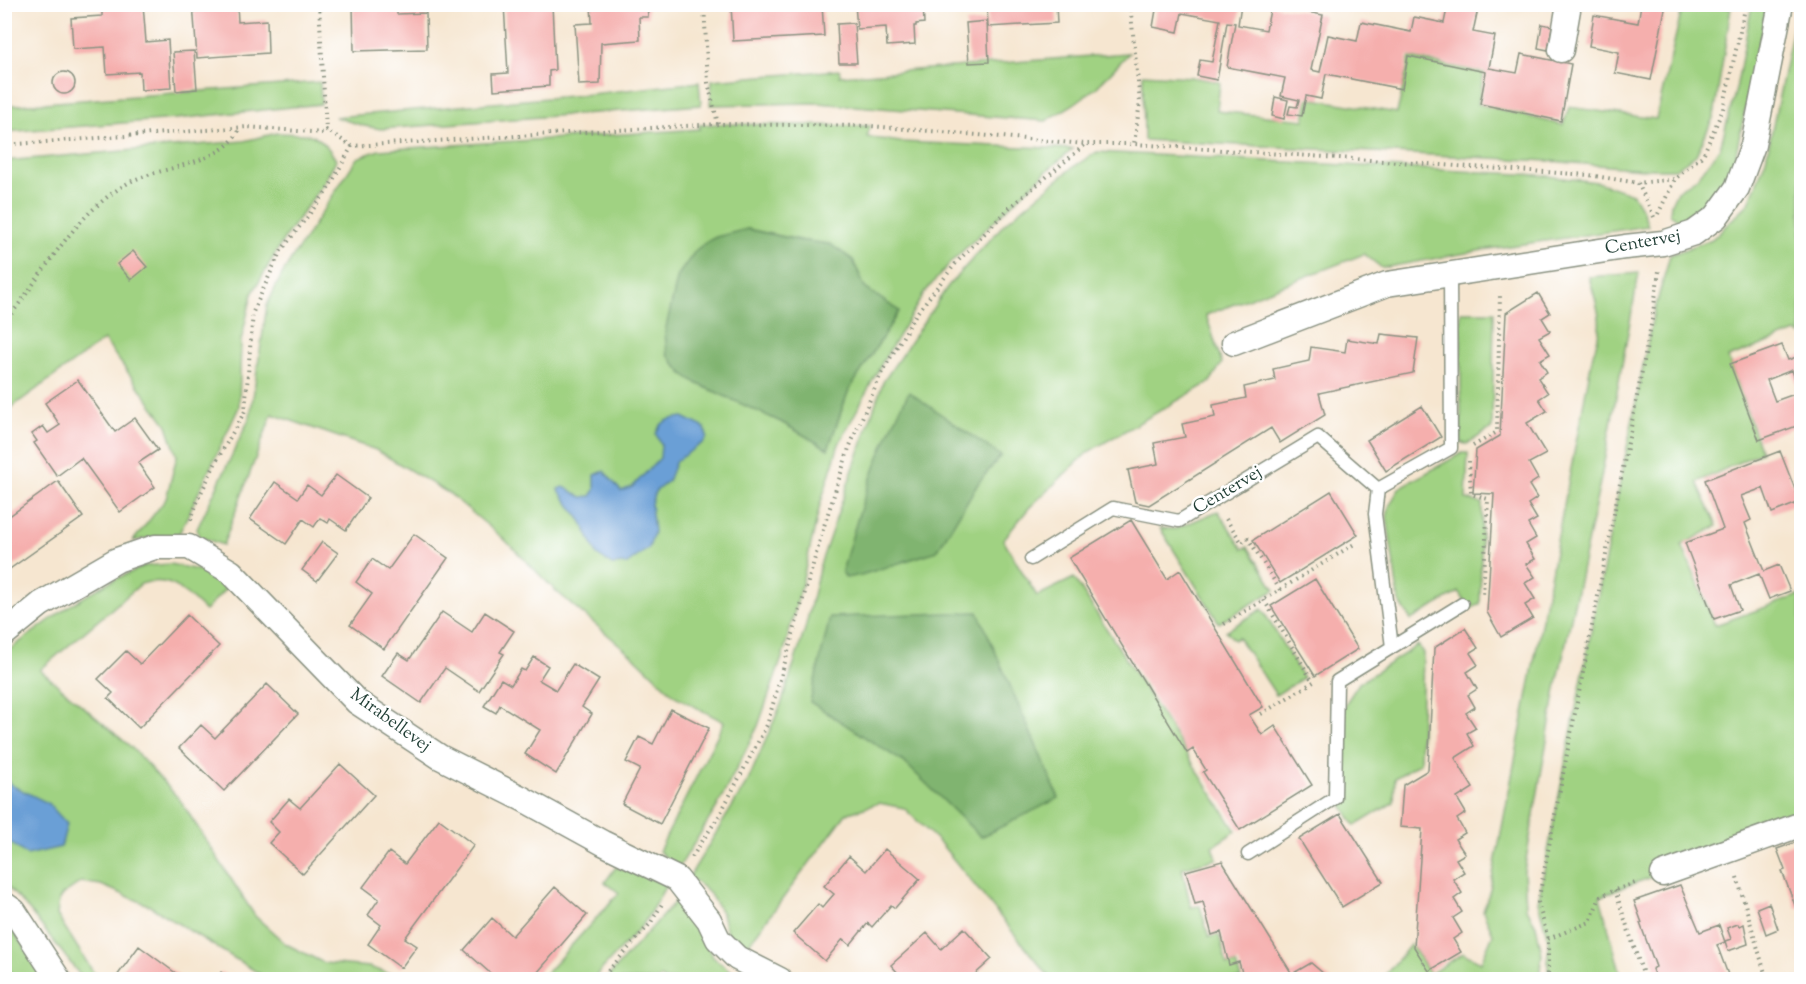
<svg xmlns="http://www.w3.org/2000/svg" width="1806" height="984" viewBox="0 0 1806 984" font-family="'Sorts Mill Goudy',serif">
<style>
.green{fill:#a0d282;stroke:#60885b;stroke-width:1.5;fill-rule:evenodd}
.forest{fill:#80b470;stroke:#507852;stroke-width:1.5}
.water{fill:#6a9fd6;stroke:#446e85;stroke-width:1.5}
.building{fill:#f5afad}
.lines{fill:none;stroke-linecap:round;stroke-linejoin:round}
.lane-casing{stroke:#8a9282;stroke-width:15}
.street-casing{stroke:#8a9282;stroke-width:27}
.path{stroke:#8a9282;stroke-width:4;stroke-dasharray:1.5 4.5;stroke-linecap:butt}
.lane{stroke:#fff;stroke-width:12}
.street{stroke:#fff;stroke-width:24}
.labels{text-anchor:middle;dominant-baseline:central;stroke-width:5;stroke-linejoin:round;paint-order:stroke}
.street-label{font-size:18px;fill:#1f3d34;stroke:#fff}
</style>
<rect width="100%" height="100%" fill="#fff"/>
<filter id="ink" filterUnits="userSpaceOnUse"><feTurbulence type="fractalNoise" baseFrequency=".0167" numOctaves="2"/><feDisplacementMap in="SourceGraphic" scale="12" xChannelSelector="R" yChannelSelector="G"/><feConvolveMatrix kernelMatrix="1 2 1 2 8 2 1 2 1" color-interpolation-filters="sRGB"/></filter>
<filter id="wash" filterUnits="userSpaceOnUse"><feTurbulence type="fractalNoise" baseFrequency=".008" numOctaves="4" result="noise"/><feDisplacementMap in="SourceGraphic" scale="24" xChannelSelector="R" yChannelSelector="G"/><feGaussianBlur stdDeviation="1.35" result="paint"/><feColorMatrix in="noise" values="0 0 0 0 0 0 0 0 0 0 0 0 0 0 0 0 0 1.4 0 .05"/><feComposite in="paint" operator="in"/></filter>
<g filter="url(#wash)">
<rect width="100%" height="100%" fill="#f6e6d0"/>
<!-- green -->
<path class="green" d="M1683,5L1731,8L1714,116L1696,155L1675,169H1644L1549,161L1144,140L1143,74L1191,77L1220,82L1217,111L1304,120L1308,98L1397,113L1410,58L1484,73L1478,104L1563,125L1569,107L1656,119Z
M1752,5H1767L1734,163L1711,200L1679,220L1670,214L1671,204L1677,191L1698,177L1720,148L1736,89Z
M1798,5H1801V335L1796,332L1728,358L1761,452L1697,482L1717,526L1682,545L1715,625L1800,595L1801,824L1615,890L1600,897L1622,979H1548V939L1538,902L1652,320L1670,255L1712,239L1749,203L1766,159Z
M1129,53L1097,87L1074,104L1046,121L817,103L710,105L712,80L840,70V76Z
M320,82L321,104L176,119L5,132V106Z
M699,82L701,105L381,129L364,126L335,117L582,95Z
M718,124L870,126L867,137L900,142L1073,149L1049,169L951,262L925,292L883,361L839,444L820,505L801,587L783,655L758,726L717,807L678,869L659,851L724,722L675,696L640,662L556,591L505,540L450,494L376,450L272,414L223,545L200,537L197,529L250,417L267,305L282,274L357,158L379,150L700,129L699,125ZM747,229L814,243L858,271L865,288L899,311L848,392L828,449L781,422L682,373L667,354Z
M277,133C310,135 318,129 336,160L323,184L285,237L252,294L241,341L239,407L177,538L155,537L133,541L166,499L177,456L167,425L104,340L5,412L4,161L244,141Z
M1097,152L1538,175L1597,182L1633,194L1643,211L1648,226L1489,249L1382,268L1364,254L1206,315L1222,363L1210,382L1088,452L1029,508L1003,540L1037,596L1074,578L1236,831L1213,846L1217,859L1182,868L1191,907L1200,906L1209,937L1219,935L1227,965L1236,964L1241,979H1051L941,844L904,808L879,803L846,814L745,949L727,933L722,914L708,891L689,877L748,781L782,702L805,629L820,565L883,382L948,286L1005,223L1073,167Z
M1639,273L1601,478L1556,689L1524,871L1526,908L1536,925L1542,954L1539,979H1382L1411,944L1430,974L1463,953L1481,962L1493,934L1483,911L1490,890L1593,354C1605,322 1598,309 1589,277Z
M1461,312H1494L1492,428L1467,444L1461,443Z
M1462,453H1468L1466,499L1482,503L1480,604L1470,609L1459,592L1411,620L1399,601L1387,517L1389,507L1399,488Z
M1218,511L1243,549L1248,547L1275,590L1219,623L1160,528L1175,529Z
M170,564L207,572L231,583L205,611C185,592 171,575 141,584L40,670L131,747L180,800L255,916L286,944L324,963L369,967L406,979H268L148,905L101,885L81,882L62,895L59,900L57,915L93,972L103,979H83L30,911L5,884V653L69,606L107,583L145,566Z
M1262,609L1303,678L1276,695L1238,637L1234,640L1226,631Z
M1418,645L1423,653L1420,763L1395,778L1394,802L1355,826L1342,805L1345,801L1344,706L1359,683Z
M616,867L667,884L644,923L593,979L540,980L619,893L605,882Z
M681,895L713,957L732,972L726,979L664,980L661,977L658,980H605Z
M4,921L11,928L46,979H17L5,966Z"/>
<!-- forest -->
<path class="forest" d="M747,229L798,240L830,244L853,260L865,288L899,311L848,392L828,449L781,422L698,384L682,373L667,354L665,332L678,275L696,250L708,241L716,237Z
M909,392L1001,456L979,482L937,551L861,575L846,578L842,572C859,510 878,449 909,392Z
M978,612L1059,798L981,837L905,763L810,702L830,617Z"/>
<!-- water -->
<path class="water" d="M683,417L705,428L707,437L704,442L676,461L668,481L655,492L651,504L654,532L649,548L627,564L612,565L597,555L582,522L558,489L564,487L582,497L591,496L595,490V475L604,471L621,491L632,487L660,458L661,445L656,434C661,420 669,419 683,417Z
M5,779L11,785L48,803L67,824L61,847L27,855L5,839Z"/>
<g id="blocks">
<!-- building -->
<path class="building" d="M102,4H143L146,42L168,40L171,88L141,90L140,72L107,74L105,47L73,49L71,18L102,16Z
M193,4H237L238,22L267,20L268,53L197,58Z
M426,4H481L482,10L444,12V8L426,9Z
M504,4H552L555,70L549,71V86L494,90L493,74L508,73Z
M591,4H647L648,17H639L640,40L601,43L600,84L579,85L575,24L592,23Z
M731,4H822L824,36L733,41Z
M855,4H923L924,23L916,24V26H914L915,44L887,46L886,27L857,29Z
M987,4H1056L1057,23L988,27Z
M1157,4H1241L1238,25L1266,30L1271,5L1323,15L1311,70L1320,72L1328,35L1357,41L1361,22L1411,32L1414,17L1444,23L1448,4H1479L1473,32L1495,36L1489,68L1517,73L1521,54L1571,64L1561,121L1480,104L1486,72L1408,56L1402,89L1326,74L1321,99L1306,96L1302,116L1288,114L1290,106L1297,107L1299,100L1281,96L1285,78L1227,67L1235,23L1227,22L1217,80L1197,76L1200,60L1212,62L1220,20L1182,13L1178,32L1153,27Z
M1641,4H1666L1651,80L1615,73L1619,52L1589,46L1594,15L1638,23Z
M353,5H397V14L426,13L427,49L354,51Z
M987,21L989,62L969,63L966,23Z
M854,23L857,63H839L837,24Z
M1542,24L1552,26L1548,50L1538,48Z
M194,51L197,89L176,91L173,52Z
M53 83a11 11 0 1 1 22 0a11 11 0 1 1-22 0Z
M1275,97L1288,100L1284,119L1272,116Z
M133,251L147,267L131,280L117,264Z
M1538,293L1550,313L1542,318L1550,331L1539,337L1550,354L1540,360L1547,372L1538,378L1548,393L1539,399L1547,411L1527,423L1546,454L1529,463L1538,479L1529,485L1537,498L1528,504L1537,519L1528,524L1536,538L1526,544L1535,559L1526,564L1535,577L1525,583L1535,599L1525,605L1533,618L1501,637L1487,612L1494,494L1473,493L1476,450L1500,436L1506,313Z
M1381,334L1418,338L1413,373L1319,393L1325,415L1280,443L1271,428L1149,505L1135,502L1128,470L1158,464L1154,443L1185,437L1182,424L1215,417L1213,405L1246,398L1244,387L1275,380L1273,369L1309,361L1311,347L1345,352L1347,339L1379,344Z
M1782,345L1788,360L1802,355V384L1797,385L1792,370L1767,380L1775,401L1800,392L1802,424L1759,440L1730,364Z
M78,380L115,432L135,418L158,450L138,463L155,487L120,512L81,458L57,476L34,443L37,441L32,434L43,426L48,433L60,425L45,403Z
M1422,406L1441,437L1386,471L1367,440Z
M1780,451L1800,502L1772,513L1763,488L1741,496L1751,520L1745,523L1764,571L1779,565L1790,591L1769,599L1759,574L1731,585L1740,610L1714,619L1685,543L1723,529L1705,480Z
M336,475L368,498L346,530L330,519L328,523L320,518L314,527L303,519L286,544L250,519L275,482L298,498L307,485L321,495Z
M58,481L83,517L4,573V520Z
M1331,491L1358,535L1280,583L1253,540Z
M1131,520L1167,579L1180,570L1263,707L1249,715L1262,735L1275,726L1312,785L1240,830L1203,772L1206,770L1193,749L1187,753L1069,558Z
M414,534L448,558L384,649L350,625L372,594L356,582L372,559L388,570Z
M322,542L338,553L317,581L302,570Z
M1315,579L1358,649L1315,676L1271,606Z
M442,612L472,632L485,612L514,631L500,652L504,654L479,691L445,668L421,703L382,676L398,653L409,660Z
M187,615L219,646L139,728L108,698L113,693L98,679L126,651L140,664Z
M1465,628L1478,648L1470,653L1478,665L1467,672L1477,689L1468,695L1475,707L1466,713L1476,728L1467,733L1474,746L1455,758L1473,788L1457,798L1466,813L1457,819L1465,833L1455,839L1465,854L1456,859L1464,872L1453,879L1462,893L1454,899L1462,912L1453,918L1462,933L1453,939L1461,952L1429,971L1414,947L1422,829L1400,827L1403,785L1428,770L1434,648Z
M534,657L548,666L539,680L556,690L573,664L599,680L582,707L592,714L556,774L525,754L540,730L500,705L496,713L484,706L501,679L511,685L521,669L525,671Z
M267,684L298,714L224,791L179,748L201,725L215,738Z
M671,709L709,728L660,824L622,804L640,769L626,762L639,737L653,744Z
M340,764L374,795L303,874L269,843L279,832L269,822L289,799L300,808Z
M1340,814L1383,882L1342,907L1299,839Z
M439,819L474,845L405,938L417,946L401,968L368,944L381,925L368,915L379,899L363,887L389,852L405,864Z
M1802,840V906L1796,908L1782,871L1785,870L1777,849Z
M885,849L920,879L895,908L891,905L872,927L868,923L850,945L843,939L825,961L793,933L818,904L822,908L834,894L824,886L849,856L866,871Z
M1222,861L1292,974L1311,963L1331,980H1244L1239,962L1229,965L1221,932L1212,935L1203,902L1195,904L1186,871Z
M1680,885L1700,932L1719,925L1725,942L1717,945L1730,980H1656L1652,969L1656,967L1640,923H1642L1634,901Z
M555,887L587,915L531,980H498L464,950L492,918L512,936Z
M1769,903L1778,929L1766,934L1757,908Z
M1738,924L1739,926L1744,924L1748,944L1728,951L1725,941L1731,939L1727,928Z
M964,928L992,959L971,978L972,980H904L891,965L927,933L941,949Z
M139,946L185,980H114Z
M221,972L231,980H216Z"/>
</g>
</g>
<g filter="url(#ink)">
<use href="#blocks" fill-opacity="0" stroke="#8a9282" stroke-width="1.5"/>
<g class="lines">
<defs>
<path id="lane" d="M1031,559L1113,508L1179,521L1318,437L1378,489
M1392,647L1375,514L1378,489L1451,448L1450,274
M1248,854L1335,798L1337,681L1462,604"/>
<path id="street" d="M1561,50L1569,4
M1234,343L1387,284L1625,247L1663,243L1694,233L1716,217L1737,188L1753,145L1781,4
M4,634L41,604L117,560L155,547H189L231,572L357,702L440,757L523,799L603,843L677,879L709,920L718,939L737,958L780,980
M1663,874L1802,824
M4,904L14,911L59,980"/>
</defs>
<!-- lane casing -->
<use href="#lane" class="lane-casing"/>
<!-- street casing -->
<use href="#street" class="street-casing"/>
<!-- path -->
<path class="path" d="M319,4L326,130
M704,4L708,83L718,124
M1130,4L1140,102L1134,144
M4,145L247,127L324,133L326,130L352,146L718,124L870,126L1086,144H1134L1589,175L1638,183
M1658,214L1675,179
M1654,217L1638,183L1675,179L1703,155L1723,109L1746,4
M4,323C44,275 72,215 128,183C159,166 227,165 240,127
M1473,446L1497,432L1500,294
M1469,461L1471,494L1488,499L1483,596
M1226,519L1242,543L1248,538L1280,590
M191,520L199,497L217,460L245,411L253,312L280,252L327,191L352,146
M1264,600L1313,682
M1224,624L1356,543
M1261,714L1315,681
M692,857L719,816L767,725L824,526L849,448L881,374L916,314L956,263L1009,208L1086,144
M1737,877L1767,980
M1615,890L1645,980
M1548,939L1590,922L1600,897L1615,890L1638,882
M600,980L650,924L662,904
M1548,980V939L1538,902L1652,320L1659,271"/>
<!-- lane -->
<use href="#lane" class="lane"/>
<!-- street -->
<use href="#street" class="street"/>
</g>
</g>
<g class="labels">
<!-- street labels -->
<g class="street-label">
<text transform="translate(1643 243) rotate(-10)">Centervej</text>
<text transform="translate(1228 491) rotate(-31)">Centervej</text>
<text transform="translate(390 721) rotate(36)">Mirabellevej</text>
</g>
</g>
<!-- margin -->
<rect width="1806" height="984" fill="none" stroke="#fff" stroke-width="24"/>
</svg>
